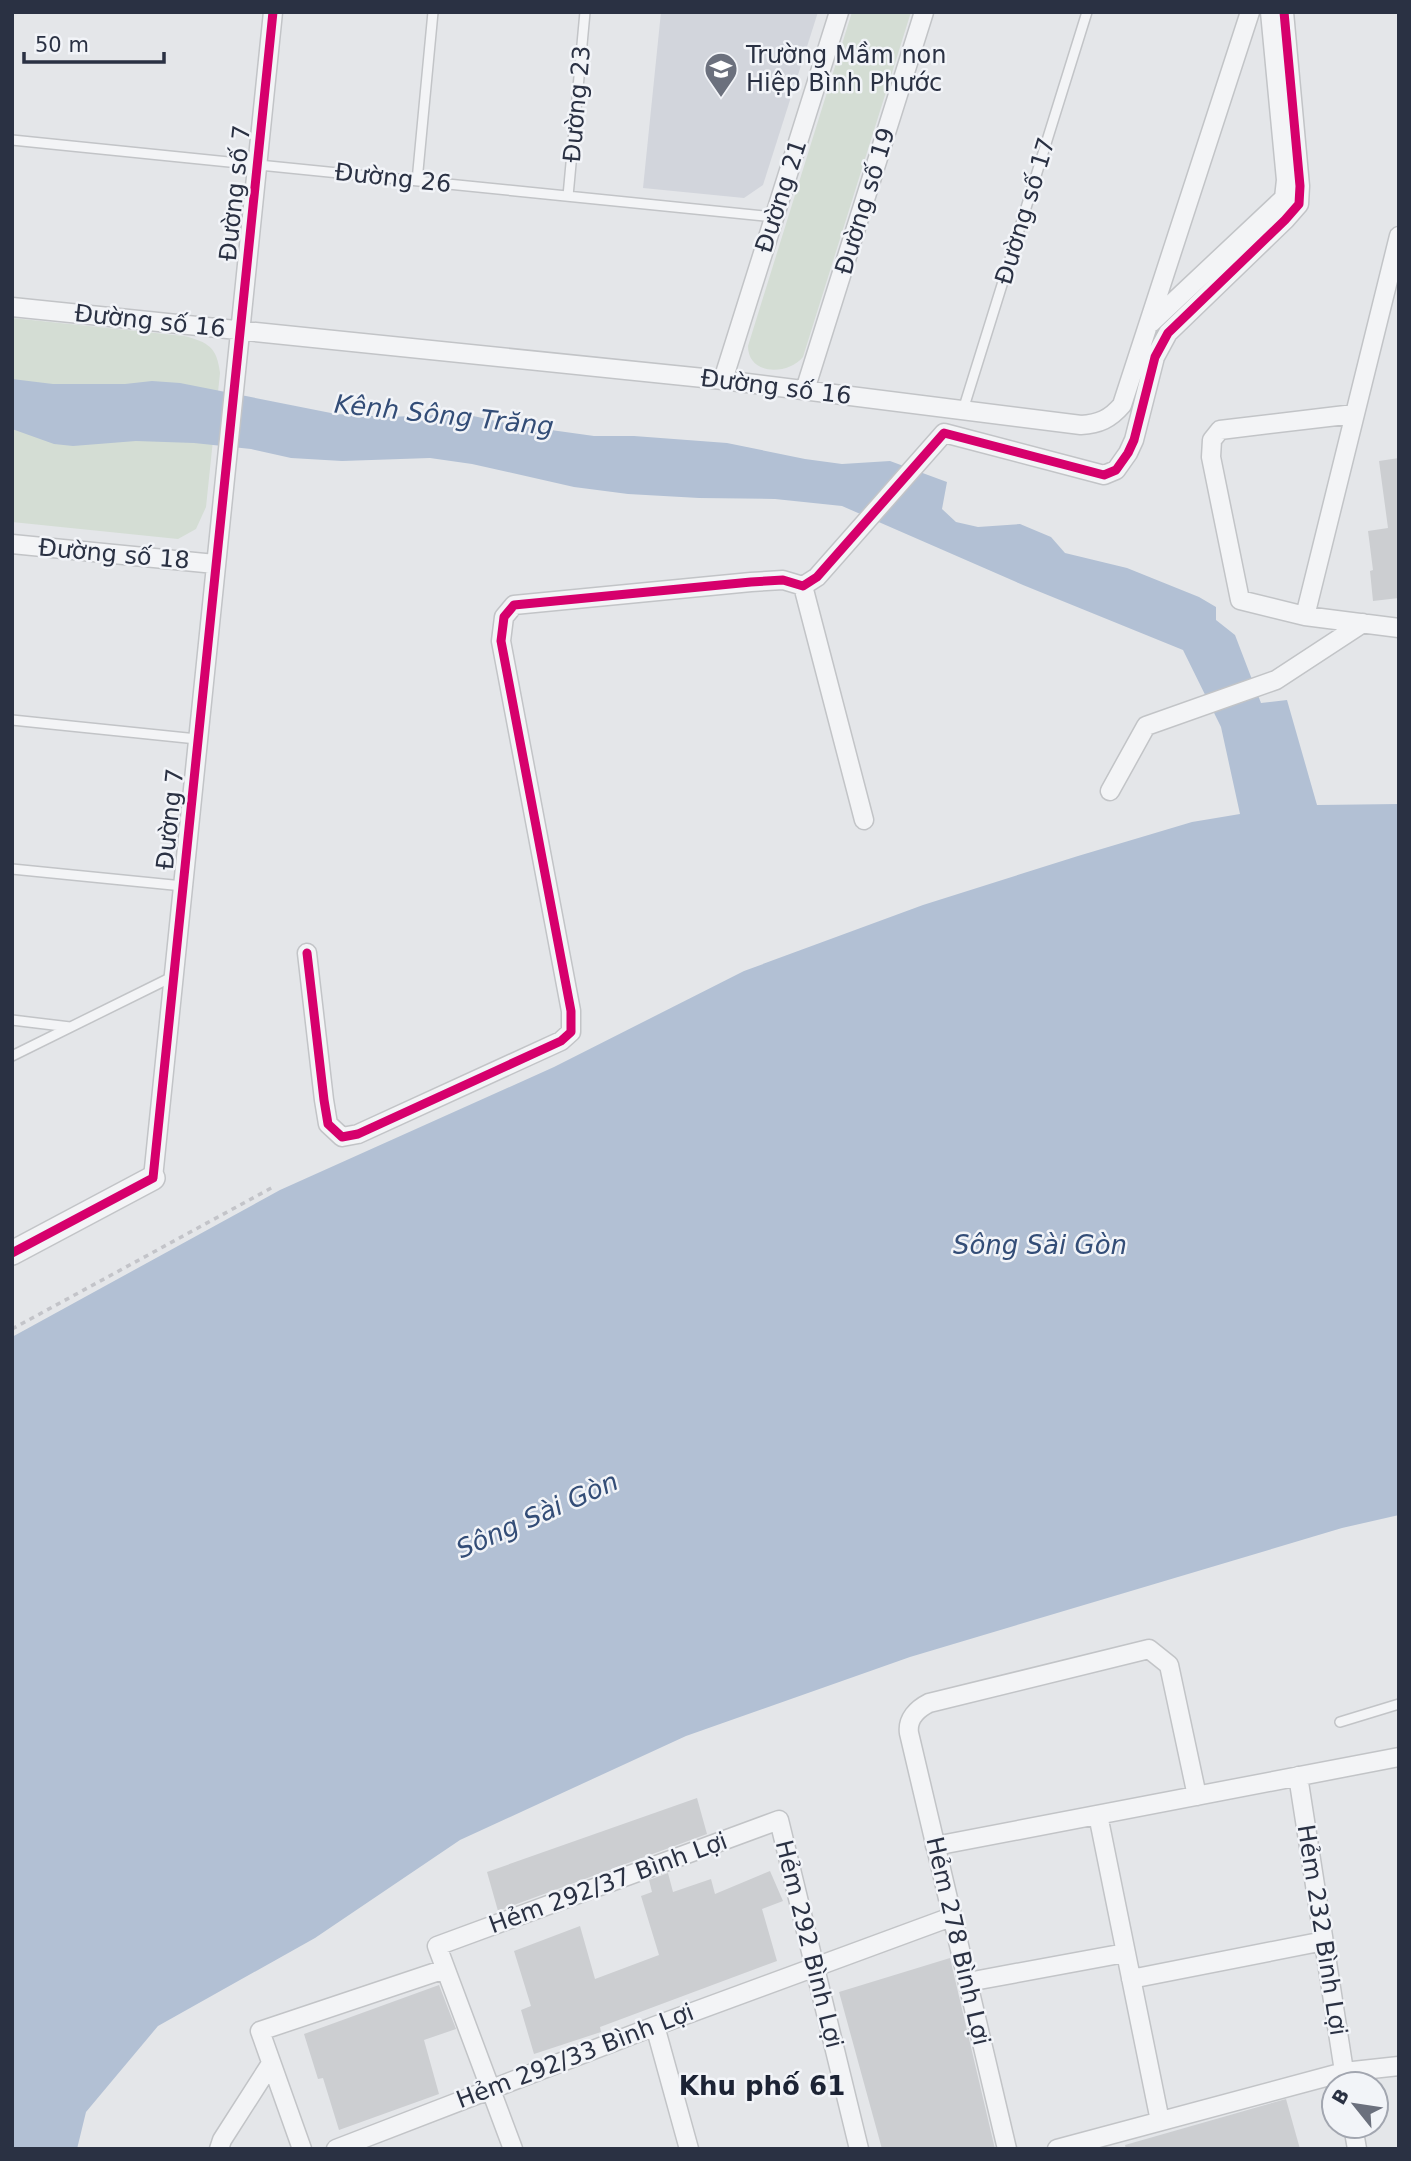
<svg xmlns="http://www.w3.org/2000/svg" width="1411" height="2161" viewBox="0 0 1411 2161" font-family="'DejaVu Sans',sans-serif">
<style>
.built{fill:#d2d5dc}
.green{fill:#d4ddd4}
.water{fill:#b2c0d4}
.building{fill:#ccced1}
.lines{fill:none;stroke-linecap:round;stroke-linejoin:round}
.service-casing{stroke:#c2c4c7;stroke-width:12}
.minor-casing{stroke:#c2c4c7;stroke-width:21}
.tertiary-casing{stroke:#c2c4c7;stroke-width:26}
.path{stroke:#c3c4c9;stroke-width:3.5;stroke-dasharray:5 5;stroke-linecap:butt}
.service{stroke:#f3f4f6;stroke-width:9}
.minor{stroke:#f3f4f6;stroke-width:18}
.tertiary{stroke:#f3f4f6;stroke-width:23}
.cycleway-casing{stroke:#f2f4f8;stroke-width:13}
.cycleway{stroke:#d6006c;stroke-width:9}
.labels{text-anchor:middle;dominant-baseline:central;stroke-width:5;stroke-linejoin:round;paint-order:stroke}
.poi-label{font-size:24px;fill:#2a3143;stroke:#f2f4f8;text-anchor:start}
.street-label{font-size:24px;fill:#2a3143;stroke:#f2f4f8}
.water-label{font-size:26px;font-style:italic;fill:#334d77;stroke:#f2f4f8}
.neighbourhood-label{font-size:26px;font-weight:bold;fill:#1c2334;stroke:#f2f4f8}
</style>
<rect width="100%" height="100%" fill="#e4e6e9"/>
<!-- built -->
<path class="built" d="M661,12H818L763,185L744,198L643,188Z"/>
<!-- green -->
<path class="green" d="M852,12H911L803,357C787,376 748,375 748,346Z
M12,318L184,336C208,342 217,347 220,373L206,507L196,529L178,539L12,522Z"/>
<!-- water -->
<path class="water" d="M12,379L53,384H125L152,381L180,383L336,414L387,417L464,414L515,425L594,436H634L727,443L805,459L842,464L890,461L947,482L942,509L956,522L978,527L1020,524L1051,537L1065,553L1127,568L1199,597L1216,607V620L1235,635L1261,703L1287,700L1317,805L1399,804V1515L1342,1528L910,1657L686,1736L460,1840L315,1938L158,2026L86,2112L77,2149H12V1337L280,1190L554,1067L744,971L923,905L1078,856L1192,822L1240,814L1221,727L1183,650L1023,585L842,506L775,499L699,498L628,494L574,487L472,464L430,458L342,461L291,458L251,449L194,443L136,441L73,446L54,444L12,429Z"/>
<!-- building -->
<path class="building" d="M1399,458V598L1373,601L1370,571L1373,570L1368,531L1388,528L1379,461Z
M697,1798L707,1834L498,1911L487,1872Z
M770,1871L783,1901L762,1909L777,1961L600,2027L601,2032L534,2054L521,2010L531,2006L514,1951L580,1926L595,1979L659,1955L641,1896L652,1892L649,1880L668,1873L673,1892L711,1879L715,1894Z
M950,1958L995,2149H882L839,1992Z
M439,1985L456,2029L424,2040L439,2094L339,2130L323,2078L318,2079L304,2034Z
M1286,2099L1300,2149H1126L1125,2145Z"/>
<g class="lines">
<defs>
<path id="service" d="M12,140L774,217
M417,181L433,12
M568,196L585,12
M963,410L1087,12
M12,720L197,739
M12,869L183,886
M12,1020L70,1027
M12,1056L174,976
M1340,1722L1399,1704"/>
<path id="minor" d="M12,307L723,380L1081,425C1099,424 1110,419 1122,405L1250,12
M1151,323L1284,198L1286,180L1270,12
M723,380L839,12
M805,390L924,12
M1354,414L1220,430L1212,440L1211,457L1240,600L1305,616L1399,628
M12,544L215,564
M803,586L864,820
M1305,616L1399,236
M1110,791L1146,726L1276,680L1363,623
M307,953L324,1100L328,1124L342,1137L358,1134L561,1041L571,1032V1011L501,641L504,617L514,605L751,582L783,580L803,586L817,577L944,433L1104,475L1116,470L1128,453L1134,440L1155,357L1168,333L1285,220L1299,204L1300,186L1284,12
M153,1178L273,12
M1298,1776L1346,2084
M1098,1815L1160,2121
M935,1846L1399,1757
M1131,1979L1324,1941
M968,1982L1125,1953
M655,2026L689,2149
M1353,2126L1357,2149
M219,2149L222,2140L270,2065
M302,2149L260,2031L445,1969
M336,2149L655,2026L951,1917
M513,2149L437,1946L779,1820L859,2149
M1007,2149L909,1733C907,1719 917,1709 929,1703L1149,1649L1169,1665L1197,1796
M1057,2149L1344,2072L1399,2066"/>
<path id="tertiary" d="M12,1253L153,1178"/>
</defs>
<!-- service casing -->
<use href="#service" class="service-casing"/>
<!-- minor casing -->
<use href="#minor" class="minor-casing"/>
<!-- tertiary casing -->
<use href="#tertiary" class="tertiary-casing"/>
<!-- path -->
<path class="path" d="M12,1329L275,1186"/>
<!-- service -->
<use href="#service" class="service"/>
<!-- minor -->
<use href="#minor" class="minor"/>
<!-- tertiary -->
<use href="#tertiary" class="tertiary"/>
<defs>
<path id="cycleway" d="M307,953L324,1100L328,1124L342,1137L358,1134L561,1041L571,1032V1011L501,641L504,617L514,605L751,582L783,580L803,586L817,577L944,433L1104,475L1116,470L1128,453L1134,440L1155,357L1168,333L1285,220L1299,204L1300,186L1284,12
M12,1253L153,1178L273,12"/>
</defs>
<!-- cycleway casing -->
<use href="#cycleway" class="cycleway-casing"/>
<!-- cycleway -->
<use href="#cycleway" class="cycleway"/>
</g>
<!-- icons -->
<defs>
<symbol id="school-pin" viewBox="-11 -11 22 30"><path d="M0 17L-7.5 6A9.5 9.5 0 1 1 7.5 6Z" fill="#6b707d" stroke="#f2f4f8"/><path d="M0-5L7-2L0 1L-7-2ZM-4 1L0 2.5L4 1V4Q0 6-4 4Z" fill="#fff"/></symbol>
</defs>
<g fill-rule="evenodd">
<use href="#school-pin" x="702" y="50" width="38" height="52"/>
</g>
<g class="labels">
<!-- poi labels -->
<g class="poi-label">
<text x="746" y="55">Trường Mầm non<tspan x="746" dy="28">Hiệp Bình Phước</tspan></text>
</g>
<!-- street labels -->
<g class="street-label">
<text transform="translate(577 104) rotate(-85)">Đường 23</text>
<text transform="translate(393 178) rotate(6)">Đường 26</text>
<text transform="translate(235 193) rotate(-84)">Đường số 7</text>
<text transform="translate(781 196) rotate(-72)">Đường 21</text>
<text transform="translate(865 201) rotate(-73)">Đường số 19</text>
<text transform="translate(1025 211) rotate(-73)">Đường số 17</text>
<text transform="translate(150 321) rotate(6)">Đường số 16</text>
<text transform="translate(776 387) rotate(7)">Đường số 16</text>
<text transform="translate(114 554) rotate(5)">Đường số 18</text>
<text transform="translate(170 819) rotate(-84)">Đường 7</text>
<text transform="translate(608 1883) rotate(-20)">Hẻm 292/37 Bình Lợi</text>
<text transform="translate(1322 1930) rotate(81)">Hẻm 232 Bình Lợi</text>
<text transform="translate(958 1941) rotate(77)">Hẻm 278 Bình Lợi</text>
<text transform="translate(809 1944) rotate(76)">Hẻm 292 Bình Lợi</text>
<text transform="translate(575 2056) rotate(-21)">Hẻm 292/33 Bình Lợi</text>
</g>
<!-- water labels -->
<g class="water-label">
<text transform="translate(444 415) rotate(6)">Kênh Sông Trăng</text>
<text x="1040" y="1245">Sông Sài Gòn</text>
<text transform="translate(537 1515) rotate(-24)">Sông Sài Gòn</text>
</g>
<!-- neighbourhood labels -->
<g class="neighbourhood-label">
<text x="762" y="2086">Khu phố 61</text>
</g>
</g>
<!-- border -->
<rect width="1411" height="2161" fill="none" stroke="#2a3143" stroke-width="28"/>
<!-- north arrow -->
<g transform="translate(1355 2105) rotate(300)"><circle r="33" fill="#f2f4f8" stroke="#a2a6b0" stroke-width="2"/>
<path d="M0-5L12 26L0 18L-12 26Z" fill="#6b707d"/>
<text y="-10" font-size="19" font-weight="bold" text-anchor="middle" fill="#2a3143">B</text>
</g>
<!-- scale -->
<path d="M24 52v10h140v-10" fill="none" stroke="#2a3143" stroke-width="3.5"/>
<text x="35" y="52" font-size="21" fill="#2a3143" stroke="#f2f4f8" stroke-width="5" paint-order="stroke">50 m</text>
</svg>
